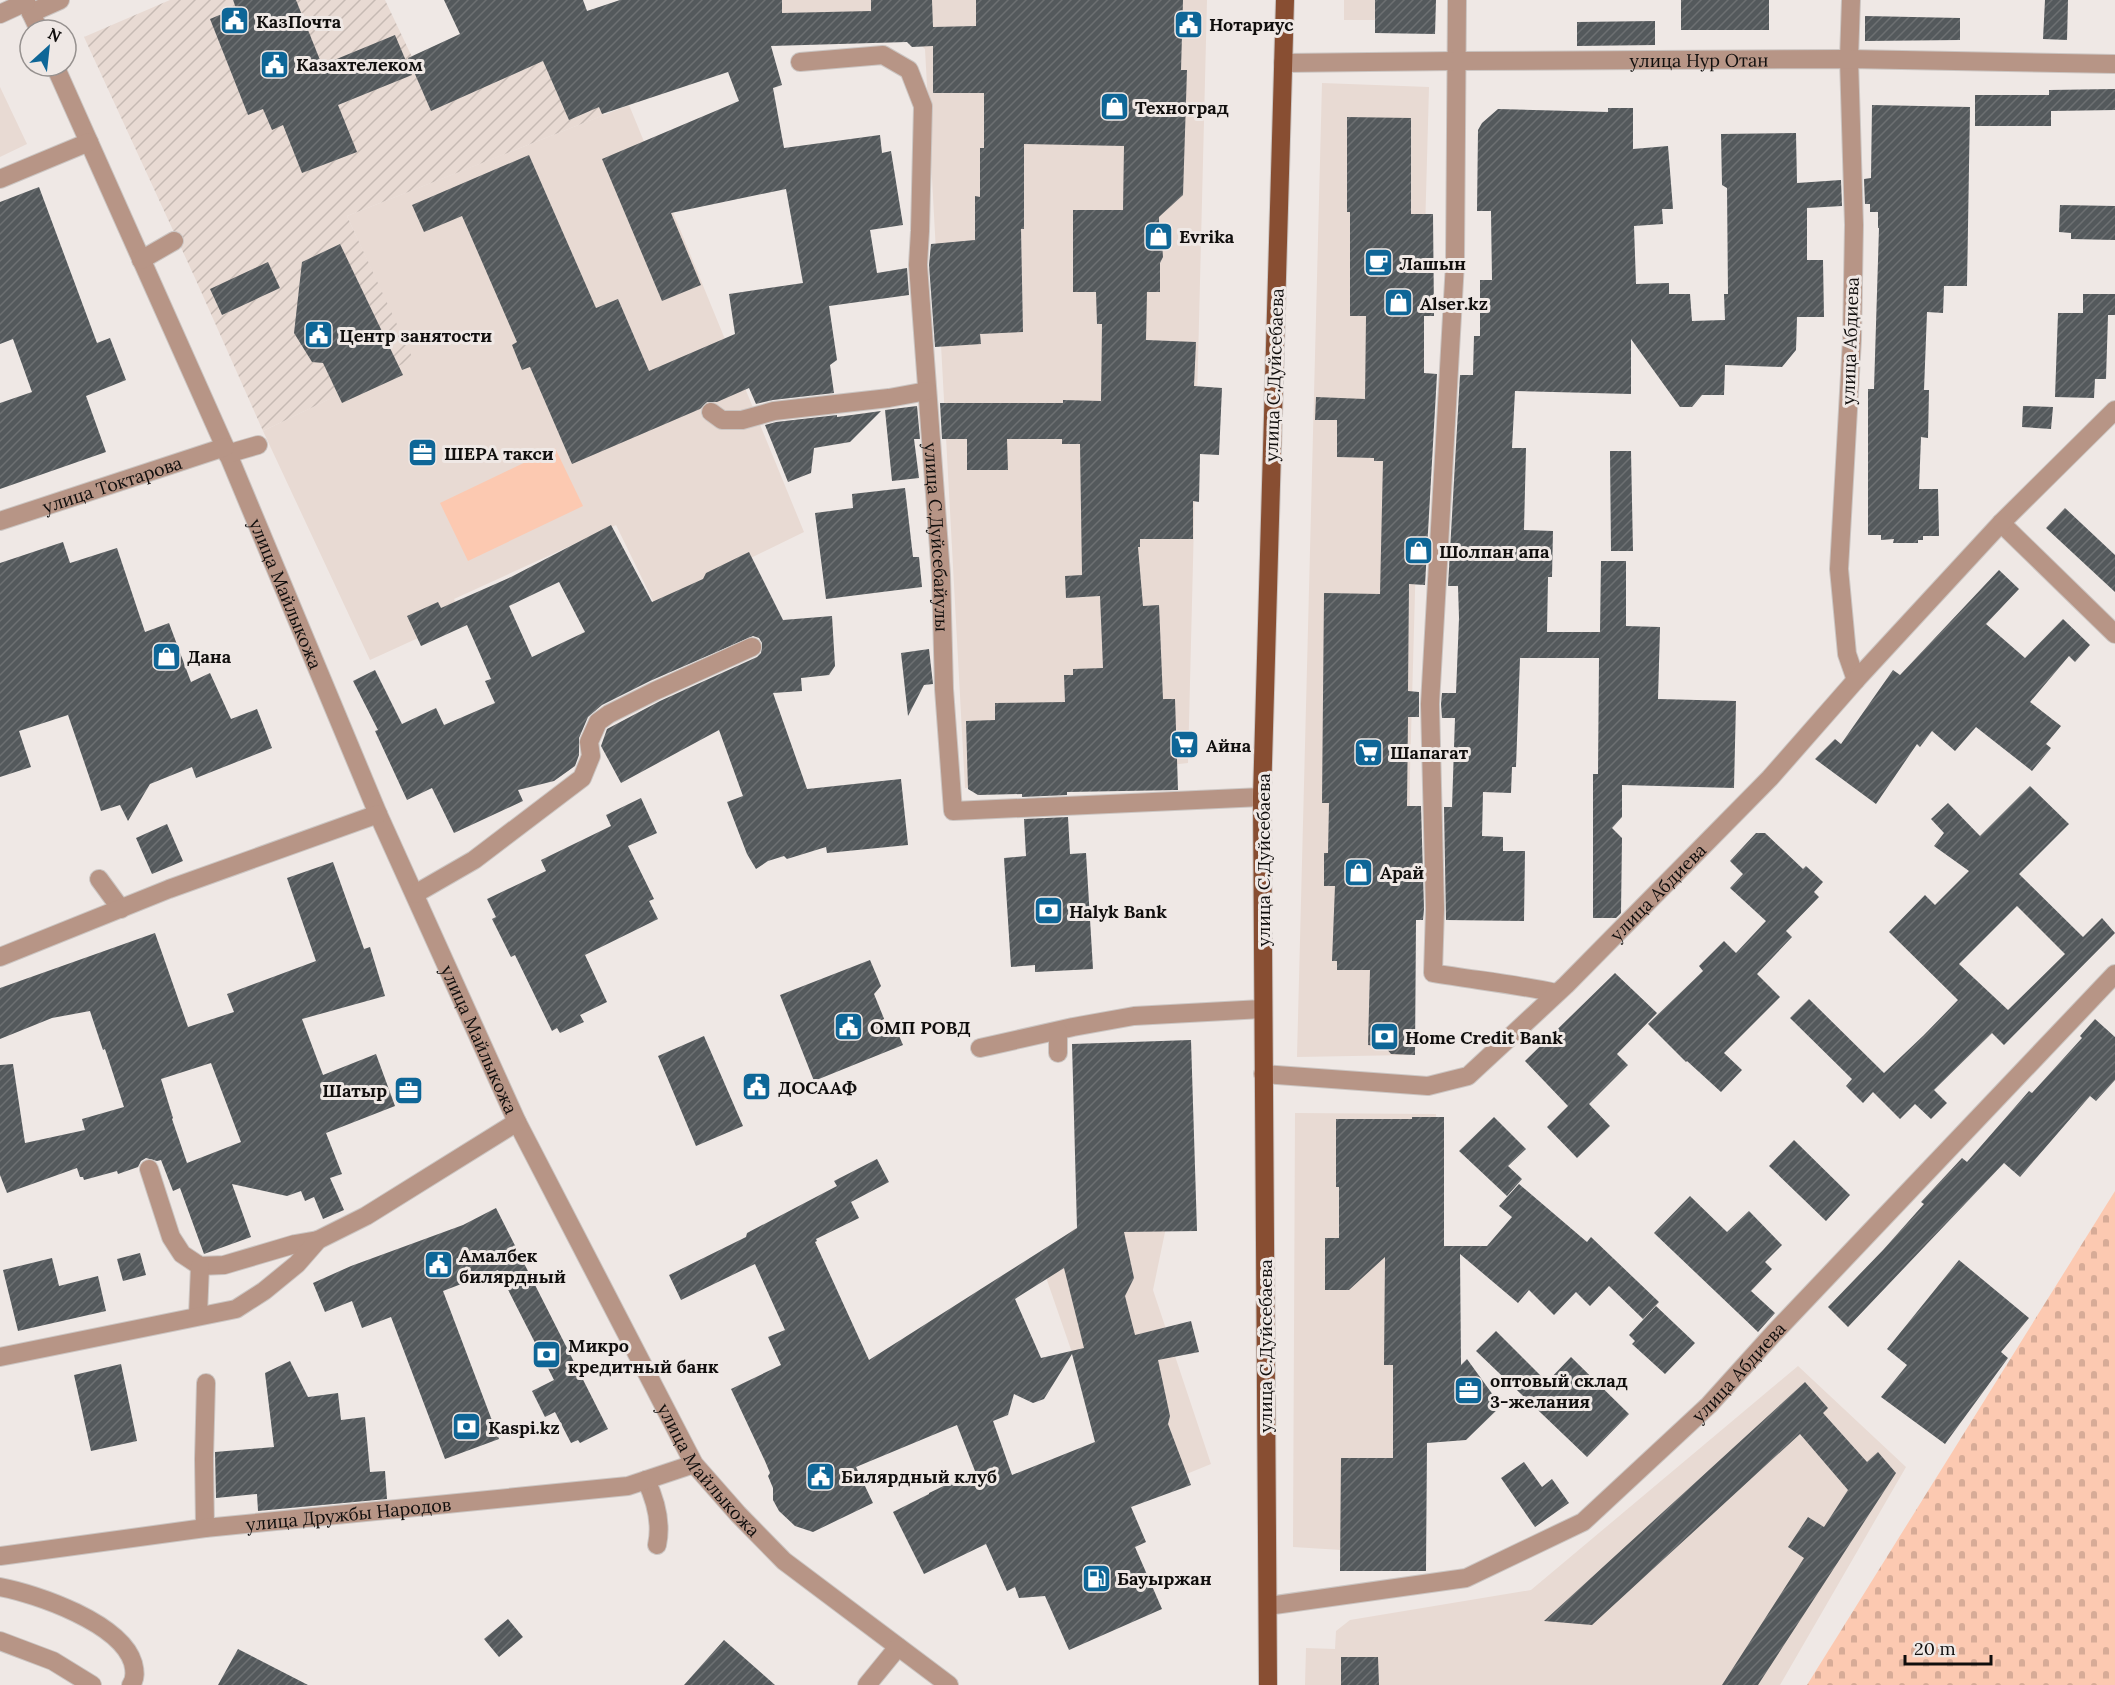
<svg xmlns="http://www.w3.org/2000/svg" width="2115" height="1685" viewBox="0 0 2115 1685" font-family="Lora,serif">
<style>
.built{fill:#e8dad3}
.industrial{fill:url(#industrial-furrows)}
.grass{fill:#fcc9b1}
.cemetery{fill:url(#cemetery-stones)}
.building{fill:url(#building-hatch);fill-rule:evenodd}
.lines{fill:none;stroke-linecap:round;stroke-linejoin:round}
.minor-casing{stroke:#cbc5c2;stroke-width:20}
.major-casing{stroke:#cbc5c2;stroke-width:20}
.minor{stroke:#b79586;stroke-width:18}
.major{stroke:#884e32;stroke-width:18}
.labels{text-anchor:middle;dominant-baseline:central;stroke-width:6;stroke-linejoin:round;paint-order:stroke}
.poi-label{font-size:18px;font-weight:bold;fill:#100e0d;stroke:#efe8e5;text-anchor:start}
.street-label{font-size:18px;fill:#100e0d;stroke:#efe8e5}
</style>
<defs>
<pattern id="industrial-furrows" width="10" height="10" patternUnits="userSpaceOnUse" patternTransform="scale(1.5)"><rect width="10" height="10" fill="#e8dad3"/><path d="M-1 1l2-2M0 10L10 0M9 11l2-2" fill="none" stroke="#c6bab4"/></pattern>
<pattern id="cemetery-stones" width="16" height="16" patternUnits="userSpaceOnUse" patternTransform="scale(1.5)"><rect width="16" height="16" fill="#fcc9b1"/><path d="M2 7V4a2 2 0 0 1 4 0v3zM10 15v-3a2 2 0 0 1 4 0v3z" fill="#d7ab97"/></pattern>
<pattern id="building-hatch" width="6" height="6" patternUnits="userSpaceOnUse" patternTransform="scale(1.5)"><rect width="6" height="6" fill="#54595c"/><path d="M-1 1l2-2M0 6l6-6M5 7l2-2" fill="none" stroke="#6d7072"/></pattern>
</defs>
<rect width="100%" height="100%" fill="#efe8e5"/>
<!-- built -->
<path class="built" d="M741,0H1207L1188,763L965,788L925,49L906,31L742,32Z
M1344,0H1432L1431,20H1344Z
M1322,83L1429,87L1410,773L1408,1055L1297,1057Z
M0,87L27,144L0,157Z
M629,105L804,532L655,605L616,525L454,599L464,617L370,660L263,431L412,359L347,216Z
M1295,1113L1436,1114L1422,1555L1293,1547Z
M1170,1208L1153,1290L1211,1464L1123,1500L1040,1260L1074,1229Z
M1798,1366L1906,1467L1780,1685H1305L1306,1648L1335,1649L1336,1631L1350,1620L1531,1590Z"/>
<!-- industrial -->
<path class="industrial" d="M170,0H385L413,59L553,0L604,115L347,216L413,359L263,431L195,278L84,37Z"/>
<!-- grass -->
<path class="grass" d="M555,448L583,506L468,561L440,503Z"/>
<!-- cemetery -->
<path class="cemetery" d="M2115,1191V1685H1807Z"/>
<!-- building -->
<path class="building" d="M233,0H296L322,65L395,35L412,75L338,105L357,152L302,173L283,125L272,130L263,109L248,115L210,19L236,8Z
M444,0H583L587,11L620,0H782V13L871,11V0H932L933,27L976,26V0H1183L1181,70H1187L1183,195L1159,217V239L1162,244L1163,257L1160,263V292H1147L1146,340L1196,342L1194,386L1222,388L1219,455L1200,454L1199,502L1193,501V539H1140V547H1138L1143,606L1159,605L1163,699H1175L1178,790L1067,792V795L1022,797V794L978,795L968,789L966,721L995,720V703L1065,702L1064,675H1073V669L1103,668L1100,596L1066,598L1065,576L1082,575L1080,444H1062V439H1007L1008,470H967V439H942L940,403H1063V400L1101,401L1102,324H1097L1096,292H1073V210H1123L1124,146L1024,144V229H1021L1023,332L980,334L981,344L935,347L929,265L931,244L975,240V196L980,197V148H984V93H933V46L912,47L907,42L771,46L782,85L773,88L784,148L880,135L882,153L891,151L903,225L870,230L877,273L907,268L909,295L829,306L837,360L830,365L834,393L773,400L756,404L749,388L717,402H707L700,409L572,464L530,367L522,370L512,345L517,342L462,216L424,232L412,205L529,155L596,308L618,299L649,371L735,334L729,294L803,283L786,189L671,213L701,285L662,301L602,159L739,101L728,72L602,114L599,107L569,120L543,61L431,111L408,58L460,34Z
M1375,0H1436L1435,34L1375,33Z
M1681,0H1769V30H1681Z
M2045,0H2068L2067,40L2043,39Z
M1865,16L1960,18V40L1865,41Z
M1655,21V45L1577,46V22Z
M2115,89V110L2051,111V126H1975V95H2049V90Z
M1872,105L1970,107L1967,286H1944L1943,313L1927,312L1924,390H1929L1928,438L1921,437L1919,489H1938L1939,536H1923V540H1918V543H1893L1894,539L1881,540V535H1868V389H1874L1879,228H1878V212H1870V204H1865L1864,179L1871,178Z
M1608,108H1633V149L1668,146L1673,209H1662L1663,224L1634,226L1636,284L1669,283V294H1690L1692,321L1725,320L1724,294H1728L1727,188L1722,185L1721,134L1796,133L1797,183L1841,180L1842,206L1807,208V260H1823L1824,317H1797L1796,350L1782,367L1725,365L1724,395H1702L1692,407H1680L1631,339V394L1515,391L1512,448H1526L1524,530L1553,531L1552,577H1548L1547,632H1600L1601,561H1626V626L1660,627L1658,699L1736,701L1734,788L1622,785V817L1612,828L1622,838L1621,913L1616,918H1593V774H1598L1599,658H1520L1516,767H1512L1511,793L1483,792L1482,836L1503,837V851H1525L1524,921L1446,920L1444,807H1452L1455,718H1442L1441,704L1442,693H1456L1459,618L1458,586H1448L1460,375H1473L1474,336H1480V280H1492L1491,211H1477L1478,130L1482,123L1498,109L1608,112Z
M1347,117L1411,118V214H1433L1434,316H1424V373L1437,374L1425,585L1409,584L1408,691L1419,692V717H1408L1407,806H1421L1424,909L1423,920H1416L1415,1055L1391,1054L1385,1047L1368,1045L1370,970H1337V961H1332L1335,886H1324V853H1328L1329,803H1322L1324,593L1380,594L1383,461H1374V458L1337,457V420H1315L1316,397L1365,399L1366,316H1350V212H1347Z
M39,187L97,343L110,338L126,380L86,396L106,452L0,489V403L32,392L13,339L0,344V202Z
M2060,205L2115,206V240L2071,239V233L2059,232Z
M340,244L403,375L342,403L323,363L312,362L294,333L302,262Z
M268,262L280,288L222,315L210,289Z
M2083,294H2115V315H2108L2106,379H2095L2094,398L2055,397L2058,313H2083Z
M917,406L920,439H914L919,478L892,481L885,410Z
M2023,406L2053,407L2051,429L2022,427Z
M881,411L850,442L814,448L811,473L788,482L765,425L776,422L837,415V417Z
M1610,451H1631L1633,551H1611Z
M905,488L913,557H919L922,587L826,599L815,513L853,508L852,494Z
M2065,508L2115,555V592L2046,528Z
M611,525L652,602L703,579L706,573L749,552L783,620L832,616L835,666L829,675L801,678L802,691L773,693L807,789L901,779L908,845L827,853L826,847L787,859L784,856L768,861L756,869L747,854L727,802L743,796L719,730L621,783L601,746L607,729L660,701L757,657L761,653L762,643L759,638L753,636L650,681L602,705L588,717L579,738V755L575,766L554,781L518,790L523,801L454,833L432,788L407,800L375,731L378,730L353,681L375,670L402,724L436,708L444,725L495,703L485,681L491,679L467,625L421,646L407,616L438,602L441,608L511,577ZM559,582L585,632L532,657L509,606Z
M63,542L70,563L117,548L145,632L169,623L191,682L210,673L231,719L257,709L272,748L196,778L192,767L150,784L128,821L120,805L101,811L68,715L19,731L31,767L0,777V563Z
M1999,570L2019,589L1986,624L2025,658L2063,619L2090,645L2075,662L2069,656L2030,702L2061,726L2046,744L2051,748L2032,771L1976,727L1955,751L1932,731L1920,747L1917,744L1876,804L1815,759L1835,739L1841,744L1893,670L1900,675Z
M929,649L933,684L924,685L908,716L901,653Z
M2030,786L2069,824L2019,874L2083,937L2102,918L2115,933L2004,1045L1992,1033L1934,1090L1947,1103L1931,1119L1915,1104L1900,1119L1873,1092L1863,1103L1846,1086L1852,1079L1790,1018L1809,999L1884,1073L1924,1035L1958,1000L1889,932L1925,895L1935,905L1969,871L1934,846L1944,833L1931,819L1948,803L1980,836ZM2017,906L2065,954L2008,1010L1959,964Z
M641,798L657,833L628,846L654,899L649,901L658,919L585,955L607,1002L580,1015L584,1022L560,1033L557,1028L552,1031L515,955L511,957L492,919L496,917L487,899L546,871L541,860L611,826L606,815Z
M1068,817L1070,854L1086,853L1093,969L1035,972V965L1011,967L1004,858L1026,856L1024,819Z
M167,824L183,861L152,874L136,838Z
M1756,833H1765L1803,869L1806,866L1823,882L1814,892L1819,897L1786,931L1792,937L1757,974L1780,997L1724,1053L1742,1070L1721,1092L1687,1061L1686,1062L1648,1024L1703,971L1699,966L1724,941L1736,953L1766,921L1730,888L1743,874L1730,861Z
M333,862L364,949L370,947L385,996L302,1019L323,1075L376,1054L395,1106L326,1133L342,1174L330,1178L344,1210L323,1219L314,1197L305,1201L301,1191L287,1196L232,1184L251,1237L204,1254L180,1188L173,1191L161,1160L157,1161L146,1158L141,1161L138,1167L118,1174L117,1171L84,1180L83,1177H80L77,1168L7,1193L0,1175V1065L13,1064L25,1143L85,1130L82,1119L124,1107L105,1049L103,1050L90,1011L52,1018L0,1039V988L155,933L188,1027L234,1012L227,994L316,961L287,878ZM211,1063L241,1142L187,1163L172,1119L173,1118L161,1079Z
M870,960L881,986L874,994L887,1026L894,1024L903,1045L814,1081L780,995Z
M1615,973L1657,1013L1617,1054L1628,1065L1589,1104L1610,1126L1577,1158L1547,1127L1568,1106L1525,1061Z
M2095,1019L2115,1037V1080L2096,1101L2090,1096L2020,1177L2004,1163L1848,1327L1828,1307L1883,1250L1924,1204L1921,1202L1962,1158L1967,1162L2029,1091L2032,1093L2082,1038L2080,1036Z
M704,1036L743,1126L696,1146L658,1056Z
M1191,1040L1197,1231L1124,1232L1134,1278L1125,1296L1135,1335L1191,1321L1199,1352L1158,1360L1170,1416L1168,1424L1191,1485L1131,1507L1146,1542L1135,1547L1162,1609L1069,1650L1045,1596L1019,1598L1015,1587L1007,1591L986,1544L924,1574L893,1512L929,1494V1493L975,1471L957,1425L856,1467L873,1503L813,1532L795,1526L779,1511L773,1500V1488L768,1476L770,1473L765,1461L731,1389L781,1365L768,1337L785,1330L755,1264L681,1300L669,1275L746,1237L747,1233L837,1186L834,1181L877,1159L889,1182L851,1202L859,1218L816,1239L817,1241L815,1242L869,1360L1077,1228L1072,1044ZM1064,1268L1084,1348L1041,1358L1015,1299ZM1072,1354L1095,1442L1012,1475L993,1421L1008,1415L1014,1394L1033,1403L1044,1399Z
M1412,1117H1444V1246H1487L1512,1217L1499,1206L1519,1184L1587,1242L1591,1237L1659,1302L1643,1319L1609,1286L1590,1306L1576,1292L1554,1315L1529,1290L1518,1303L1460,1254L1461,1365L1467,1359L1501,1406L1466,1440L1427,1443L1426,1571H1340L1341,1458H1393V1365H1384L1385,1257L1349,1290H1325V1238H1339V1187H1336V1119H1412Z
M1494,1117L1526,1149L1508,1166L1522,1179L1507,1196L1459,1151Z
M1794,1140L1850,1195L1826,1221L1769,1166Z
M1690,1196L1727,1232L1749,1211L1782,1245L1765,1262L1772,1269L1751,1291L1775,1313L1758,1332L1654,1233Z
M496,1208L608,1429L580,1443L578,1440L571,1443L555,1412L545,1417L532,1391L554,1380L498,1270L443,1291L499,1439L445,1459L391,1317L362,1328L352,1301L325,1312L313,1283L351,1266L463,1225Z
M140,1253L146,1275L123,1281L117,1259Z
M52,1258L59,1286L98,1276L106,1311L18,1331L3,1270Z
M1959,1260L2029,1318L2001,1352L2008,1358L1945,1444L1881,1397L1907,1365L1887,1349Z
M1656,1306L1695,1343L1665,1374L1632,1344L1635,1341L1629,1335Z
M1496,1331L1547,1382L1571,1357L1629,1414L1587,1457L1476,1351Z
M290,1361L308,1397L338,1393L341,1420L365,1417L370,1472L385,1471L387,1499L258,1511L257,1494L216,1498L215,1452L274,1447L265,1373Z
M121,1364L137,1441L91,1451L74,1375Z
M1805,1382L1828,1408L1823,1413L1867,1462L1878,1452L1896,1473L1758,1685H1722L1804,1558L1788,1547L1808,1517L1824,1527L1848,1490L1800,1434L1592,1625L1544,1621Z
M1524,1462L1542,1487L1552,1479L1569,1503L1535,1527L1501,1478Z
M508,1619L523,1637L499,1657L484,1639Z
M724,1640L775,1685H684Z
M238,1649L308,1685H218Z
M1341,1657H1378L1379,1685H1341Z"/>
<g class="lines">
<defs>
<g id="minor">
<path d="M25,0L39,30"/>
<path d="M1457,0L1455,263L1430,704L1435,909L1433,973C1474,980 1515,984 1556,993"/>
<path d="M1851,0L1849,59L1854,225L1852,339L1839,569L1847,654L1856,680"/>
<path d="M31,13L60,0"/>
<path d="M0,14L26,2"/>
<path id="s1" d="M800,62L883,55L909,70L923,106L920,231L918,265L941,575L944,689L953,811L1262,797"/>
<path id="s2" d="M1283,63L1455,61L1849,59L2115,64"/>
<path id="s3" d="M55,66L225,447L378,814L517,1122L694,1464L738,1514L784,1561L949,1685"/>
<path d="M0,179L89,142"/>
<path d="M141,260L174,241"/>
<path d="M711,412L722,420H742L774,411L889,398L927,391"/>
<path d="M227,454L258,445"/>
<path id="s4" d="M0,521L225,447"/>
<path d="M2001,523L2115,634"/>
<path d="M99,879L121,909"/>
<path d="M415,894L474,860L582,778L591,756L589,742L598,722L609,714L655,691L752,647"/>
<path d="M0,957L169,889L378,814"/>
<path d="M980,1048L1073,1027L1134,1016L1262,1009"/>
<path d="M1058,1053V1031"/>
<path id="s5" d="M1263,1074L1428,1086L1468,1076L1566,985L1770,778L1856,680L2001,523L2115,410"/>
<path d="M149,1169L171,1237L182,1254L200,1266L224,1265L295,1244L318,1240"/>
<path d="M198,1315L200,1266"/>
<path d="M0,1357L236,1309L264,1291L297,1264L318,1240L366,1216L517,1122"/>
<path d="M646,1480C656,1501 662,1522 657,1545"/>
<path d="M205,1528L204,1459L206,1383"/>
<path id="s6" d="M0,1556L205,1528L628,1486L694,1464"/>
<path d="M0,1587C37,1594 121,1623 133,1663C135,1671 136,1678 131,1685"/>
<path id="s7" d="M1268,1606L1466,1578L1583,1522L1709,1405L1774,1333L2115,974"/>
<path d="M0,1641L53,1661L92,1685"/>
<path d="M867,1685L898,1647"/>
</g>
<path id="major" d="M1268,1685L1262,797L1285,0"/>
</defs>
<!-- minor casing -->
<use href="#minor" class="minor-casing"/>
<!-- major casing -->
<use href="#major" class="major-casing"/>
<!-- minor -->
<use href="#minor" class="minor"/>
<!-- major -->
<use href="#major" class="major"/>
</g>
<!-- icons -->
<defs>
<symbol id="civic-square" viewBox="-11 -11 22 22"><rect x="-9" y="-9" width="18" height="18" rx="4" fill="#0e6697" stroke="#efe8e5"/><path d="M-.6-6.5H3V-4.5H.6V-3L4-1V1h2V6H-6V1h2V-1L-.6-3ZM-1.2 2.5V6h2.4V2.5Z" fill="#fff"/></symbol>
<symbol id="shop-square" viewBox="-11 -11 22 22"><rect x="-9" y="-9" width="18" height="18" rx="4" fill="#0e6697" stroke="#efe8e5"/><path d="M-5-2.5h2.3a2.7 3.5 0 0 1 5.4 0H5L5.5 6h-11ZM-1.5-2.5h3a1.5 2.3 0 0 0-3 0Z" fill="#fff"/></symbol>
<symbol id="cafe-square" viewBox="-11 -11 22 22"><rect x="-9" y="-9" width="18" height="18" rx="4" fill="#0e6697" stroke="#efe8e5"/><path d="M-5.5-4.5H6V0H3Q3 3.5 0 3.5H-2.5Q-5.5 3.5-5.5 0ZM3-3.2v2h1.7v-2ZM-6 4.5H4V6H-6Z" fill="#fff"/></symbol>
<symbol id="office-square" viewBox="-11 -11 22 22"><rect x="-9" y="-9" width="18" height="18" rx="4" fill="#0e6697" stroke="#efe8e5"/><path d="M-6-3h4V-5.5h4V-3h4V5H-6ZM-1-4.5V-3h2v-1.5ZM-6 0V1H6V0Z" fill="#fff"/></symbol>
<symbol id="supermarket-square" viewBox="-11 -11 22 22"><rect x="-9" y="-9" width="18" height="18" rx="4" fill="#0e6697" stroke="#efe8e5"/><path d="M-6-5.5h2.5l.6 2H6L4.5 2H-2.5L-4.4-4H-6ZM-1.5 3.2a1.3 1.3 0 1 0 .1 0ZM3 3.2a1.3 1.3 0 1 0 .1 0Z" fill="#fff"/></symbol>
<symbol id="bank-square" viewBox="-11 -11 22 22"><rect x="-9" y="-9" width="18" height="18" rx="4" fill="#0e6697" stroke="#efe8e5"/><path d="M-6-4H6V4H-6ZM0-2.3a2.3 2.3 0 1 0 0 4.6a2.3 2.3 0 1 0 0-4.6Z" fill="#fff"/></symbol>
<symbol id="fuel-square" viewBox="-11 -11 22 22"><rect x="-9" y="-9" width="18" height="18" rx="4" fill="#0e6697" stroke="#efe8e5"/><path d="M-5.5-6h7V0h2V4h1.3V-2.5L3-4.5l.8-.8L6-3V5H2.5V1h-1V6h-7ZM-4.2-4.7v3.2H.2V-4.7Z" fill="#fff"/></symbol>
</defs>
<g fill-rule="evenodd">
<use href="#civic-square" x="218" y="4" width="33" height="33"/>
<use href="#civic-square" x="1172" y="8" width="33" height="33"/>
<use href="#civic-square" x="258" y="48" width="33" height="33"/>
<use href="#shop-square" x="1098" y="90" width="33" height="33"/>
<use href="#shop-square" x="1142" y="220" width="33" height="33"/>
<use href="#cafe-square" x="1362" y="246" width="33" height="33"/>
<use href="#shop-square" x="1382" y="286" width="33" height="33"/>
<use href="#civic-square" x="302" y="318" width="33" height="33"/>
<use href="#office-square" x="406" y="436" width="33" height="33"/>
<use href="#shop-square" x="1402" y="534" width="33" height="33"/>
<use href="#shop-square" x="150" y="640" width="33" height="33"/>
<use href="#supermarket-square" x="1168" y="728" width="33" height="33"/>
<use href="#supermarket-square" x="1352" y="736" width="33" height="33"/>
<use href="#shop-square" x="1342" y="856" width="33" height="33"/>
<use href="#bank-square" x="1032" y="894" width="33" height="33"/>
<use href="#civic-square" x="832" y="1010" width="33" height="33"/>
<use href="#bank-square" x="1368" y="1020" width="33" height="33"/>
<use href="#civic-square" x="740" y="1070" width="33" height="33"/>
<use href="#office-square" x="392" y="1074" width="33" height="33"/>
<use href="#civic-square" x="422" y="1248" width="33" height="33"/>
<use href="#bank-square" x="530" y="1338" width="33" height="33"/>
<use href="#office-square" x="1452" y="1374" width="33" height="33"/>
<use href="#bank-square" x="450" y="1410" width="33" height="33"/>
<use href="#civic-square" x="804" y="1460" width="33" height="33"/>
<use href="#fuel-square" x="1080" y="1562" width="33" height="33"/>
</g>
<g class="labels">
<!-- poi labels -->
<g class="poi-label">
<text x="256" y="21">КазПочта</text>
<text x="1209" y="24">Нотариус</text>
<text x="296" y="64">Казахтелеком</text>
<text x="1135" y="107">Техноград</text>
<text x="1179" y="236">Evrika</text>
<text x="1399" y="263">Лашын</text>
<text x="1420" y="303">Alser.kz</text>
<text x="339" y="335">Центр занятости</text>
<text x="444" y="453">ШЕРА такси</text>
<text x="1439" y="551">Шолпан апа</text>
<text x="187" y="656">Дана</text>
<text x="1206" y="745">Айна</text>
<text x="1390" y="752">Шапагат</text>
<text x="1380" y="872">Арай</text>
<text x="1069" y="911">Halyk Bank</text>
<text x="870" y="1027">ОМП РОВД</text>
<text x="1405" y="1037">Home Credit Bank</text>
<text x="778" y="1087">ДОСААФ</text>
<text x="387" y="1090" text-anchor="end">Шатыр</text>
<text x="459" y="1255">Амалбек<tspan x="459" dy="21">билярдный</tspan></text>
<text x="568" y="1345">Микро<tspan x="568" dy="21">кредитный банк</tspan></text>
<text x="1490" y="1380">оптовый склад<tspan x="1490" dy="21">3-желания</tspan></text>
<text x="488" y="1427">Kaspi.kz</text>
<text x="841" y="1476">Билярдный клуб</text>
<text x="1117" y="1578">Бауыржан</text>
</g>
<!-- street labels -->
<g class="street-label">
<text stroke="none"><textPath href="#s2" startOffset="416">улица Нур Отан</textPath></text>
<text transform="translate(1850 341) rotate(-88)">улица Абдиева</text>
<text transform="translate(1274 375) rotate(-88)">улица С.Дуйсебаева</text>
<text stroke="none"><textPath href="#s4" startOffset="118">улица Токтарова</textPath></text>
<text stroke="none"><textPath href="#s1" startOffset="584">улица С.Дуйсебайулы</textPath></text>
<text stroke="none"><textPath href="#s3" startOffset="576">улица Майлыкожа</textPath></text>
<text transform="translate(1263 860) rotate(-90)">улица С.Дуйсебаева</text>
<text stroke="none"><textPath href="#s5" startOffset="471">улица Абдиева</textPath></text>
<text stroke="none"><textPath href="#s3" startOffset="1062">улица Майлыкожа</textPath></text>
<text transform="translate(1265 1346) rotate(-90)">улица С.Дуйсебаева</text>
<text stroke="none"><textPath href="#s7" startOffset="546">улица Абдиева</textPath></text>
<text stroke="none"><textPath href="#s3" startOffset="1551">улица Майлыкожа</textPath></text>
<text stroke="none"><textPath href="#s6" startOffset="351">улица Дружбы Народов</textPath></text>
</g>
</g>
<!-- north arrow -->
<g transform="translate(48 48) rotate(27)"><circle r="28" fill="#efe8e5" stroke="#96918f" stroke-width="1.5"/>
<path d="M0-4.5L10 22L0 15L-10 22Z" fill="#0e6697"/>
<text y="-9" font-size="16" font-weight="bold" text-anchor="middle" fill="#100e0d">N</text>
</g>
<!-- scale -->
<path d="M1905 1655v9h86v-9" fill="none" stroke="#100e0d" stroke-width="3"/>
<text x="1914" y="1655" font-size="18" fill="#100e0d" stroke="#efe8e5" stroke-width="4.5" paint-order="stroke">20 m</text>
</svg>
